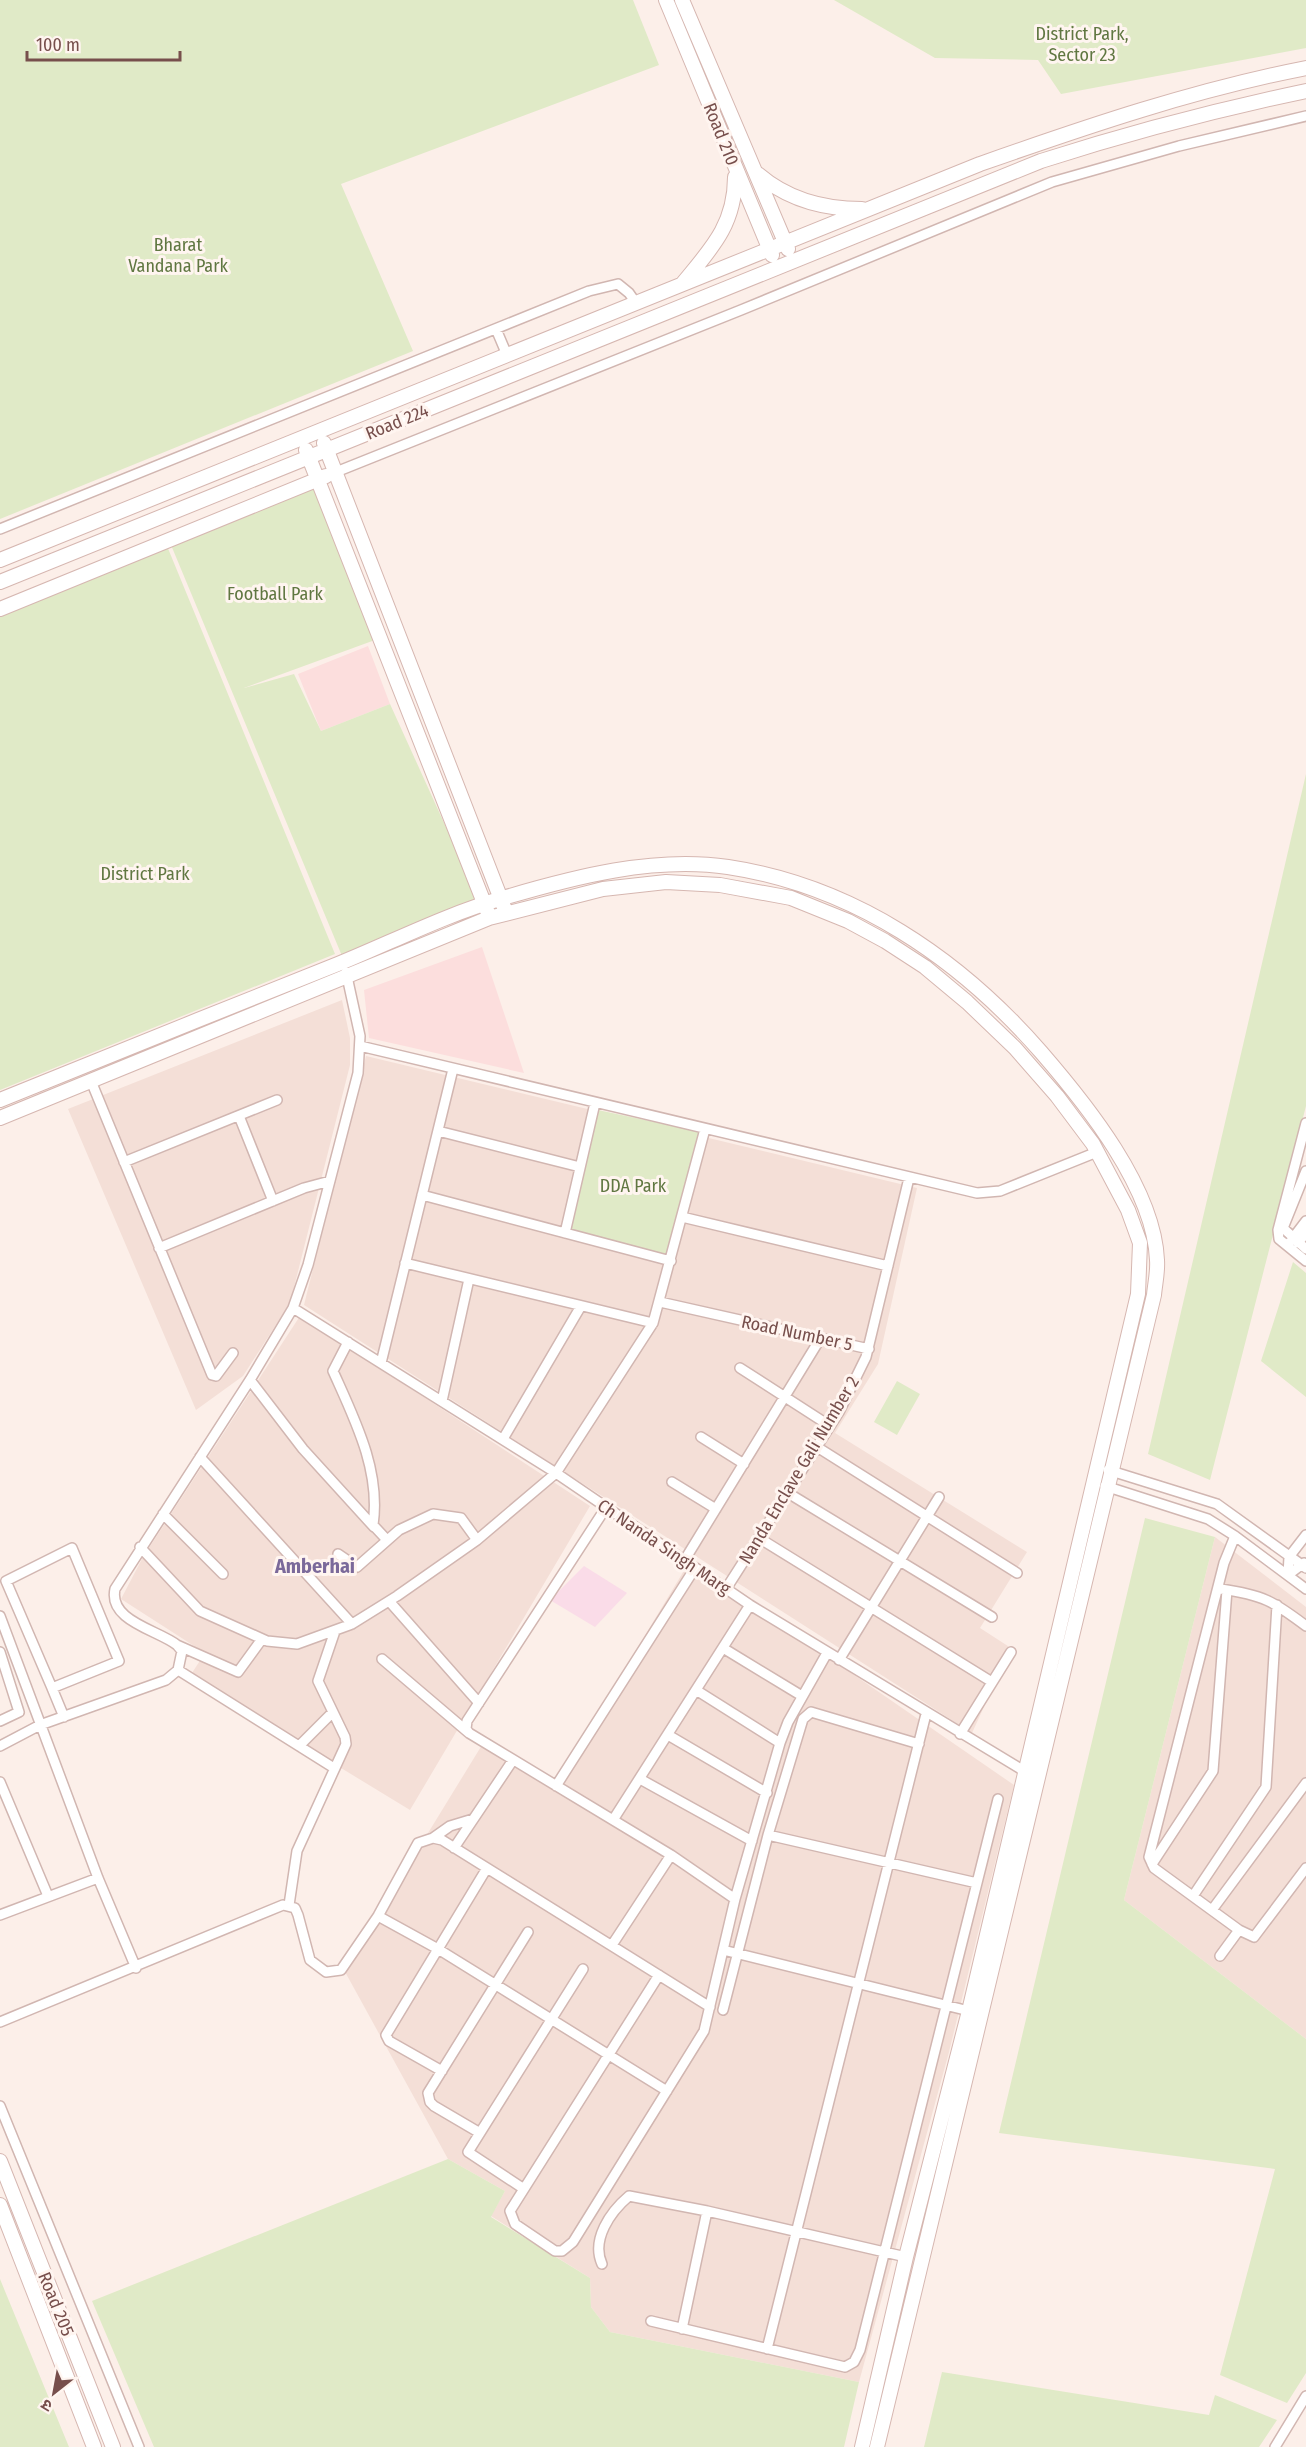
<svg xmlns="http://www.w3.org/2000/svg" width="1306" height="2447" viewBox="0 0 1306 2447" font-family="'Fira Sans Condensed','Noto Sans Devanagari',sans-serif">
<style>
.residential{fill:#f4dfd7}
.commercial{fill:#fcdedd}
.medical{fill:#fadce8}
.park{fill:#e0eac7}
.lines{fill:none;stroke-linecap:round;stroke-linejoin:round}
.street-casing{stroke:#d1b6b1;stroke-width:12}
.secondary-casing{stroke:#d6b7b1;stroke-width:16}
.street{stroke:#fff;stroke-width:9}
.secondary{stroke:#fff;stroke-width:14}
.labels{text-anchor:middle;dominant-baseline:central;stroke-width:6;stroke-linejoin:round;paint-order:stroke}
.park-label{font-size:18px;fill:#607741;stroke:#fff5f0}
.street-label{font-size:18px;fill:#774f4c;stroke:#fff5f0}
.neighbourhood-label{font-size:20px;font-weight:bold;fill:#7b699a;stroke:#fff5f0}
</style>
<rect width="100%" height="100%" fill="#fcefe9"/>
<!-- residential -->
<path class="residential" d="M342,1000L350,1038V1065L290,1303L243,1376L196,1410L68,1109Z
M366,1056L917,1188L878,1364L835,1433L1027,1552L980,1628L1011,1648L972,1733L304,1305Z
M300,1316L590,1506L410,1810L190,1676L205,1653L121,1599L143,1557Z
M1215,1537L1306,1607V2039L1124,1900Z
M685,1569L828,1657L1014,1785L949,2052L859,2382L610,2332L591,2307L590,2278L491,2216L505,2191L448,2159L344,1970L482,1745L553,1788Z"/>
<!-- commercial -->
<path class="commercial" d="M368,646L390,704L321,731L298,674Z
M482,947L524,1073L369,1038L364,990Z"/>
<!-- medical -->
<path class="medical" d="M584,1566L627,1593L595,1627L550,1600Z"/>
<!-- park -->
<path class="park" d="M0,0H633L659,65L341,184L413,351L0,519Z
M834,0H1306V48L1061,94L1038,60L935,58Z
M316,486L375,640L244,688L294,674L321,731L390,704L480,902L342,956L171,545Z
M167,546L335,954L0,1090V614Z
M1306,774V1106L1210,1480L1148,1454Z
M593,1109L702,1132L672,1259L569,1231Z
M1293,1262L1306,1273V1397L1261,1361Z
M897,1381L920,1394L897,1435L874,1422Z
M1145,1518L1215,1537L1124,1900L1306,2039V2373L1287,2403L1220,2375L1275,2169L999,2133Z
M448,2159L505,2191L491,2217L590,2278L591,2307L610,2332L859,2382L844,2447H154L92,2301Z
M0,2279L69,2447H0Z
M942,2372L1209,2415L1215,2395L1277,2420L1259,2447H924Z"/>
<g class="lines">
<defs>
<path id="street" d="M496,329L507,355
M336,472L741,310L1052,182L1179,146L1306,116
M0,529L589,291L618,284L629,293L636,303
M360,1046L977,1193L1000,1191L1097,1152
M91,1081L212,1375L216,1376L233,1353
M239,1116L273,1201
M1306,1123L1278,1230L1279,1239L1306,1261
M438,1131L580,1167
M124,1162L277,1100
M1306,1171L1283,1228L1306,1249
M422,1195L671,1261
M682,1217L888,1266
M565,1233L595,1103
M1290,1242L1306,1221
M1298,1243L1306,1233
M159,1248L304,1188L330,1181
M405,1263L653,1323
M660,1302L869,1349
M293,1308L556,1473L750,1605L1029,1774
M348,1342L333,1371C355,1420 381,1471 373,1525L387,1540
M381,1363L453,1069
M740,1368L830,1426
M250,1380L303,1449L374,1527
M442,1401L469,1279
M701,1437L744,1464
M503,1439L581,1306
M817,1447L1017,1573
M200,1457L352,1624
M1108,1470L1217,1504L1306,1568
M672,1482L716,1509
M1105,1486L1208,1519L1235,1536L1306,1589
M788,1493L992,1617
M163,1514L223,1574
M1235,1536L1224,1563L1149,1857L1154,1868L1239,1930L1254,1937L1306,1868
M759,1538L992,1682
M140,1547L200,1611L267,1641L297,1644L352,1624L397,1596L477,1540L556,1473L653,1323L705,1129
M338,1554L357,1567L399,1530L433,1514L461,1518L477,1540
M684,1561L820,1339
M1304,1563L1288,1575L1289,1557L1306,1535
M726,1589L839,1412L866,1357L909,1178
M1221,1589C1263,1595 1273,1601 1306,1626
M389,1601L479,1703
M0,1616L98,1878L136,1968
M177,1645L238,1672L262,1639
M723,1648L802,1696
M0,1652L19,1712L0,1721
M382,1659L469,1733L671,1855L735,1899
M839,1660L939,1497
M178,1670L334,1768
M52,1688L6,1581L72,1548L119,1661L52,1688L64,1717
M696,1690L780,1743
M469,1733L466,1729L467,1721L605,1509
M960,1734L1011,1652
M668,1735L767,1793
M0,1746L40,1725L166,1680L178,1670L182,1651L177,1645C158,1630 108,1621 115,1589L250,1380L293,1308L308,1265L358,1073L360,1036L346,972
M299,1746L333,1712
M640,1779L752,1841
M0,1782L48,1896
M556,1786L695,1568
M613,1820L750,1605
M768,1835L977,1883
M433,1838L450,1826L473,1819
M454,1848L513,1760
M1152,1864L1213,1771L1227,1590
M1193,1896L1266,1787L1277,1605
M289,1905L297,1851L346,1744L345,1737L318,1681L335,1631
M1212,1910L1306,1783
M0,1915L98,1878
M378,1916L438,1949L667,2091
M612,1945L671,1855
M723,1950L969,2011
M1220,1956L1239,1930
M659,1975L510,2211L515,2224L555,2251H562L573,2242L704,2031L735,1899L780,1743L788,1722L827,1653
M723,2010L768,1835L803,1719L811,1712L919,1744
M0,2022L283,1905L295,1908L298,1915L310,1960L326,1972L341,1970L378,1916L418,1843L433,1838L442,1840L710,2007
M442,2071L389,2041L386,2035L487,1868
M0,2106L139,2447
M480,2133L434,2106L430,2102L428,2093L528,1932
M524,2189L468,2152L583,1969
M602,2264C591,2240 610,2212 629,2196L707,2211L906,2257
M651,2321L845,2367L854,2362L860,2350L998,1799
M682,2329L707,2211
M767,2349L926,1714
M1275,2447L1306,2396"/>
<path id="secondary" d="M666,0L772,255
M682,0L788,249
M758,174C787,199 824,209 862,209
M683,283C712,248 735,224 735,177
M324,443L504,907
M306,450L488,913
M0,560L980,164C1088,126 1194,90 1306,68
M0,582L1041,161C1128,133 1216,110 1306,91
M0,609L326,476
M0,1100C113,1054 225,1009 338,964C392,942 447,914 503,898C574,877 654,856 728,867C853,886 959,958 1041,1052C1086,1104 1154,1188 1157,1260C1158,1271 1155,1284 1154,1295L877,2447
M0,1118L489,918L603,889L666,882L720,885L791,898L848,921L885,941L925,967L967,1002L1015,1048L1057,1096L1093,1144L1128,1210L1140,1243L1138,1294L969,2011L906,2257L862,2447
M0,2161L113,2447
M0,2205L94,2447"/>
</defs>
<!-- street casing -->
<use href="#street" class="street-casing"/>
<!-- secondary casing -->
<use href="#secondary" class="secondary-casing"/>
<!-- street -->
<use href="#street" class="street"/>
<!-- secondary -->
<use href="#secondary" class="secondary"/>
</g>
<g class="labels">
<!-- park labels -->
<g class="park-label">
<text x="1082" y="34">District Park,<tspan x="1082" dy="21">Sector 23</tspan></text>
<text x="178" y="245">Bharat<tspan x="178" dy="21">Vandana Park</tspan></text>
<text x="275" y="594">Football Park</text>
<text x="145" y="874">District Park</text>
<text x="633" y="1186">DDA Park</text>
</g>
<!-- street labels -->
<g class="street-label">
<text transform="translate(721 134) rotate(68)">Road 210</text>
<text transform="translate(397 422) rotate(-22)">Road 224</text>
<text transform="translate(797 1333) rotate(12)">Road Number 5</text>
<text transform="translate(799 1470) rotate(-59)">Nanda Enclave Gali Number 2</text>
<text transform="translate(664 1547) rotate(34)">Ch Nanda Singh Marg</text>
<text transform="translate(56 2304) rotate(68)">Road 205</text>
</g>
<!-- neighbourhood labels -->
<g class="neighbourhood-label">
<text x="315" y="1566">Amberhai</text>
</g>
</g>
<!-- north arrow -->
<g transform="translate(54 2393) rotate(211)" stroke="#fff5f0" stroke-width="4.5" paint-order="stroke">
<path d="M0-4.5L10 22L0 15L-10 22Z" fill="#774f4c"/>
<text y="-9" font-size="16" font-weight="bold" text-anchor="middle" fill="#774f4c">उ</text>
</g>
<!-- scale -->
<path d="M27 51v9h153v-9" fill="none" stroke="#774f4c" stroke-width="3"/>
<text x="36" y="51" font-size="18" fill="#774f4c" stroke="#fff5f0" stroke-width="4.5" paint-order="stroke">100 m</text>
</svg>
